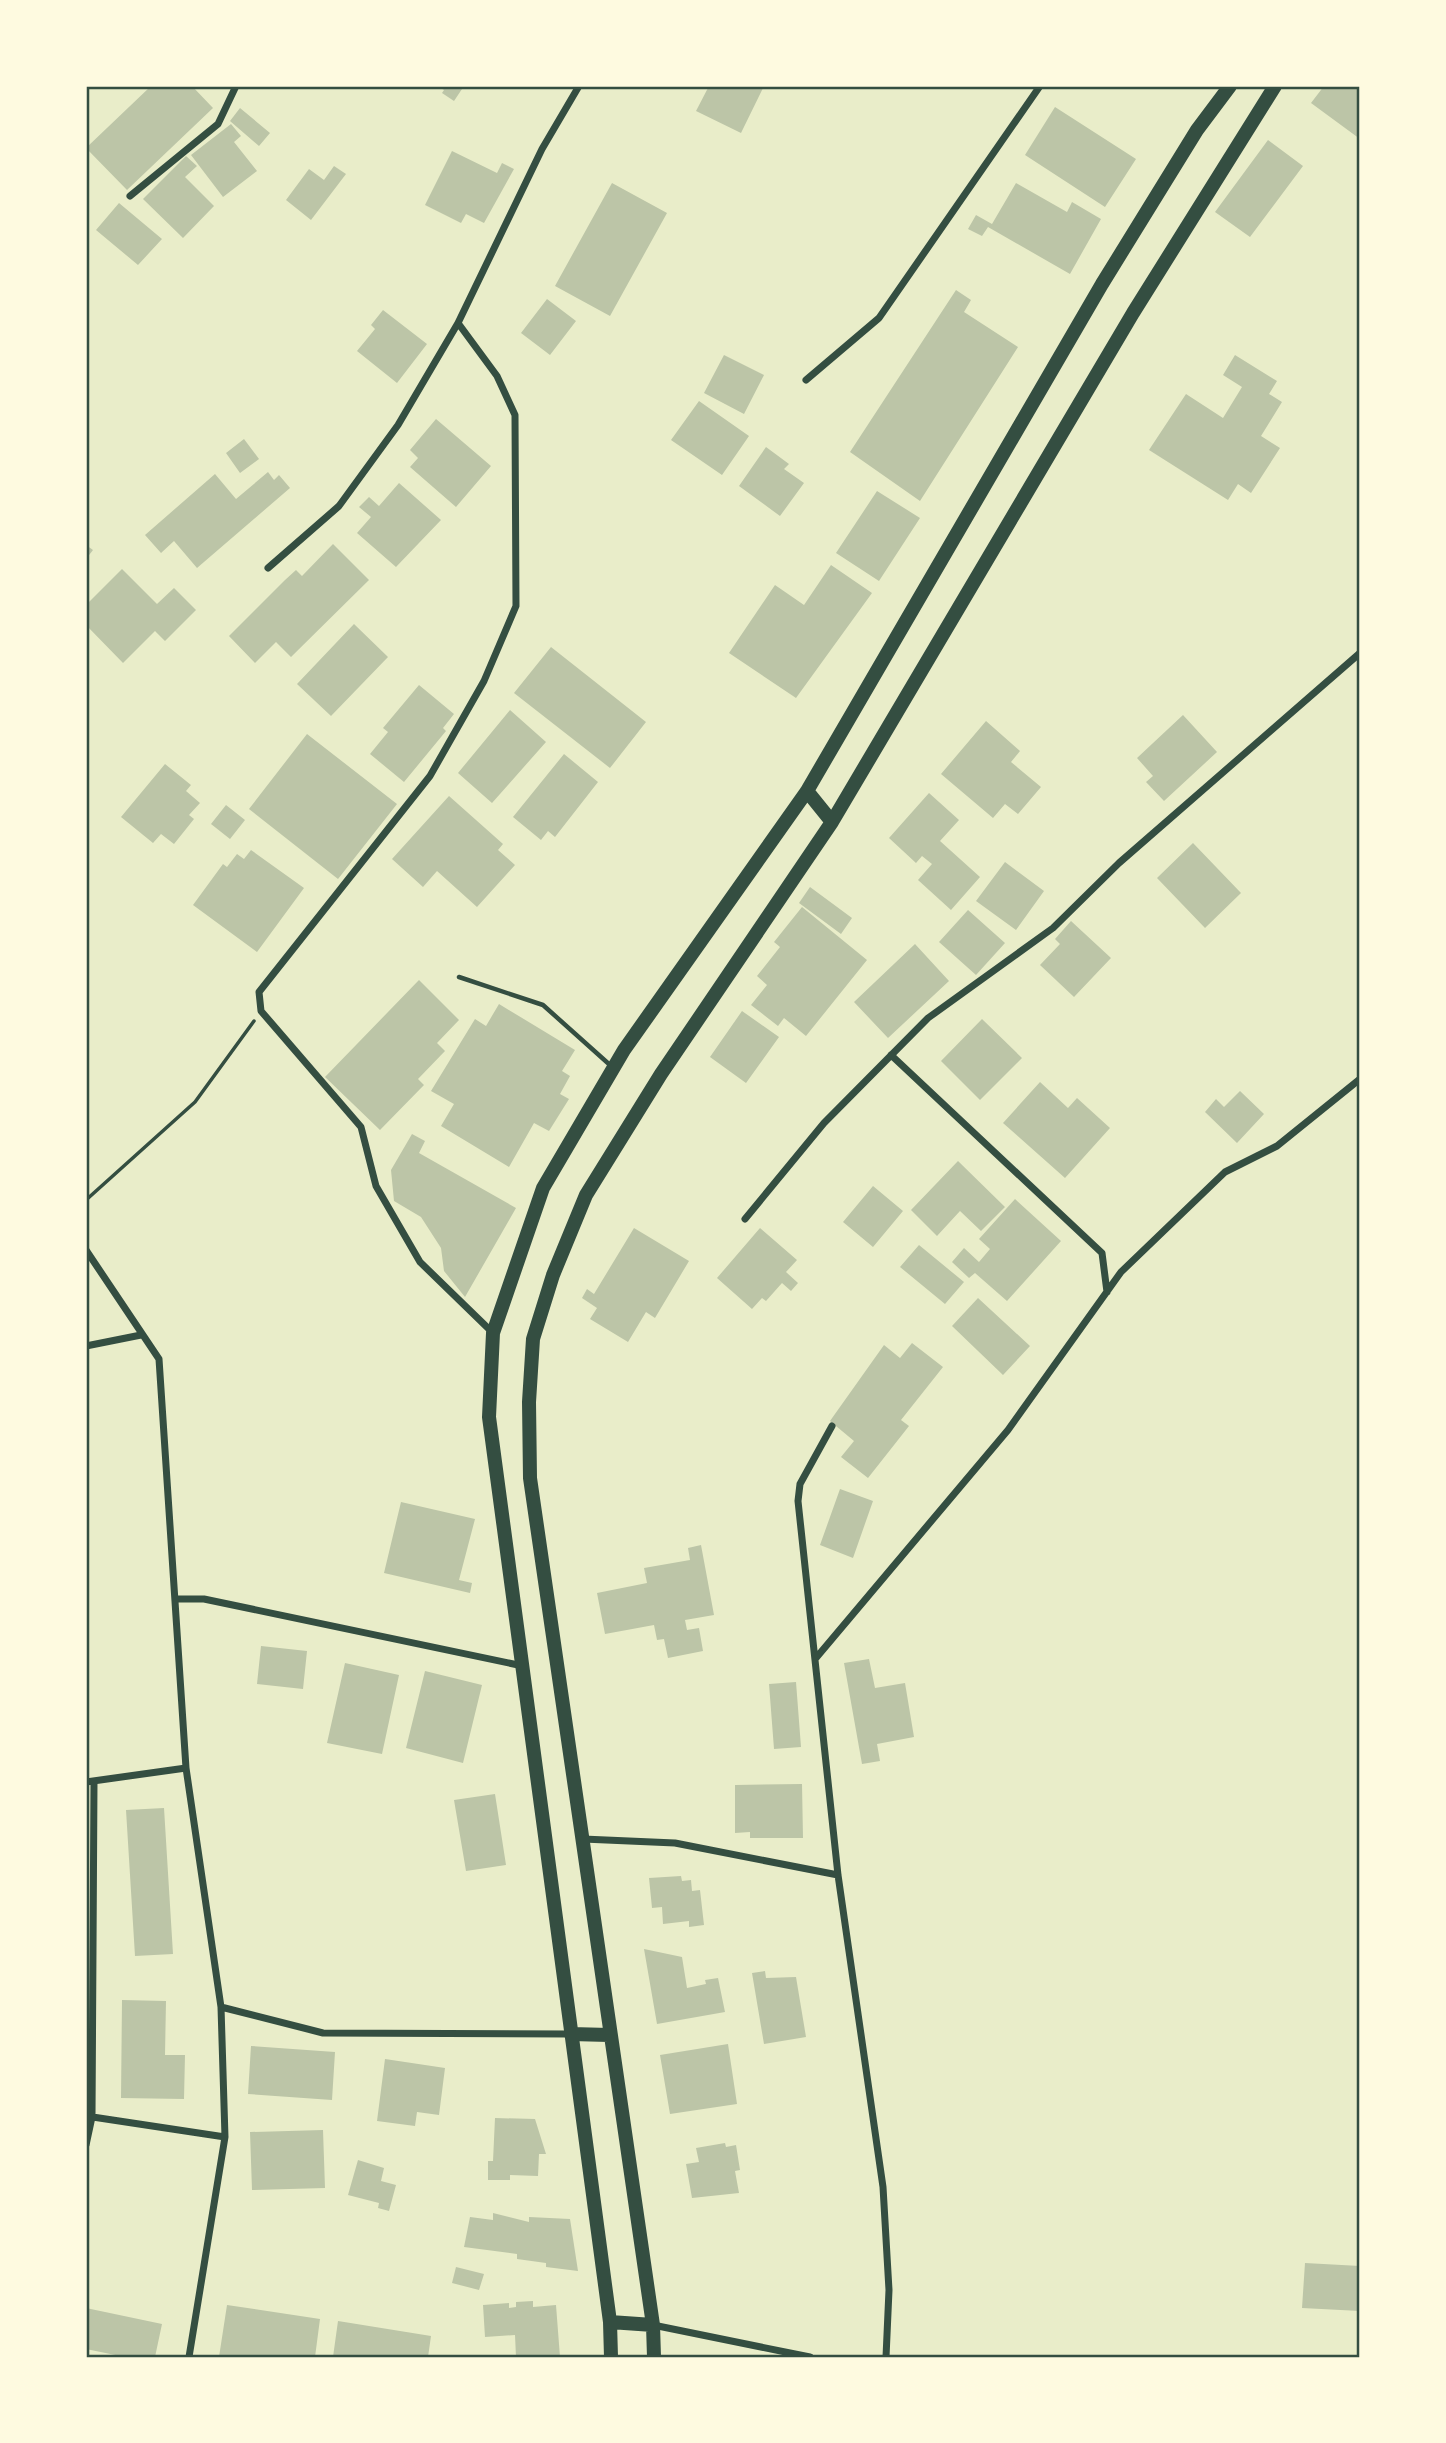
<svg xmlns="http://www.w3.org/2000/svg" width="1446" height="2443" viewBox="0 0 1446 2443" font-family="'DM Sans',sans-serif">
<style>
.building{fill:#bcc5a7}
.lines{fill:none;stroke-linecap:round;stroke-linejoin:round}
.path{stroke:#344e41;stroke-width:3.5}
.service{stroke:#344e41;stroke-width:4.5}
.minor{stroke:#344e41;stroke-width:7}
.secondary{stroke:#344e41;stroke-width:14}
.neatline{fill:none;stroke:#344e41;stroke-width:2.5}
</style>
<rect width="100%" height="100%" fill="#e9edc9"/>
<!-- building -->
<path class="building" d="M151,86H192L213,108L127,190L86,148Z
M438,86H464L454,101L442,93L444,90Z
M709,86H764L741,133L696,111Z
M1324,86H1360V139L1311,103Z
M1055,107L1136,159L1105,207L1025,155Z
M240,108L270,133L259,146L230,121Z
M231,124L241,136L234,142L257,171L223,197L191,155Z
M1268,140L1303,166L1250,237L1215,212Z
M452,151L497,173L502,163L514,169L484,223L466,214L461,223L425,205Z
M186,156L197,166L185,177L214,206L183,238L143,199Z
M334,166L346,174L311,220L286,200L309,169L324,180Z
M612,183L667,213L610,316L555,286Z
M1016,183L1067,212L1072,202L1101,219L1070,274L988,227L982,236L968,229L976,215L992,224Z
M119,203L162,239L138,265L96,230Z
M956,290L971,300L964,312L1018,347L920,501L850,452Z
M547,299L576,321L550,355L521,333Z
M383,310L427,344L397,383L357,351L375,329L371,325Z
M724,355L764,375L744,414L704,393Z
M1235,355L1277,381L1269,394L1282,402L1261,436L1280,448L1251,493L1238,484L1228,500L1149,450L1186,394L1223,418L1242,387L1223,375Z
M699,401L749,436L722,475L671,440Z
M436,419L491,466L456,507L410,467L418,458L410,450Z
M244,439L259,459L240,473L226,453Z
M766,447L789,464L784,469L804,483L780,516L739,486Z
M268,472L274,480L279,475L290,488L197,568L174,541L161,553L145,535L215,474L236,499Z
M399,483L441,520L396,567L357,533L371,517L359,507L369,497L379,506Z
M877,491L920,518L879,581L836,553Z
M333,544L369,580L291,657L276,642L255,663L229,636L285,580L296,570L302,576Z
M86,545L93,550L86,559Z
M831,565L872,593L796,698L729,653L775,585L804,605Z
M122,569L157,604L174,588L196,610L165,641L155,631L123,663L86,625V605Z
M354,624L388,657L331,716L297,684Z
M551,647L646,722L610,768L514,693Z
M419,685L454,714L443,728L446,731L404,782L370,754L388,732L383,728Z
M510,710L546,742L492,803L458,773Z
M1183,715L1217,752L1164,801L1146,782L1153,776L1137,758Z
M986,721L1020,751L1011,762L1041,787L1018,814L1005,804L993,818L941,774Z
M307,734L397,804L338,879L249,809Z
M564,754L598,782L555,837L548,831L541,840L513,817Z
M165,764L191,785L186,791L200,803L189,815L194,819L174,844L161,834L153,843L121,817Z
M929,793L959,820L940,841L980,877L951,910L918,880L932,864L922,856L916,863L889,838Z
M449,796L503,844L498,850L515,865L477,907L437,871L423,887L392,859Z
M226,805L245,820L230,839L211,824Z
M1193,843L1241,893L1205,928L1157,878Z
M251,850L304,888L257,952L193,905L223,864L227,867L237,854L244,859Z
M1005,862L1044,891L1016,930L976,901Z
M810,887L852,918L841,934L799,903Z
M802,907L867,960L806,1036L784,1018L778,1026L751,1005L767,985L757,976L780,947L774,942Z
M968,910L1005,943L976,975L939,942Z
M1071,921L1111,958L1074,997L1040,965L1060,944L1055,939Z
M915,944L949,981L888,1038L854,1002Z
M419,980L459,1020L437,1043L445,1051L418,1079L424,1085L380,1130L325,1077Z
M499,1004L575,1050L562,1071L570,1076L560,1094L569,1099L549,1131L534,1123L509,1167L441,1126L454,1104L431,1091L475,1019L486,1026Z
M742,1011L779,1037L746,1083L710,1057Z
M982,1019L1022,1058L980,1100L941,1061Z
M1040,1082L1068,1108L1077,1098L1110,1128L1065,1178L1003,1123Z
M1240,1091L1264,1114L1237,1143L1205,1112L1216,1099L1224,1107Z
M412,1134L425,1141L419,1153L516,1208L465,1297L444,1271L441,1248L421,1217L394,1201L391,1170Z
M958,1161L1005,1207L981,1231L960,1211L937,1236L911,1210Z
M873,1186L903,1211L873,1247L843,1222Z
M1015,1199L1061,1241L1007,1301L975,1273L969,1278L952,1262L964,1248L979,1262L990,1249L979,1239Z
M634,1228L689,1261L655,1318L646,1312L628,1342L590,1319L597,1308L582,1298L587,1289L594,1294Z
M760,1228L797,1260L786,1272L798,1283L791,1291L782,1283L766,1301L762,1298L752,1309L717,1278Z
M919,1245L964,1282L945,1304L900,1267Z
M978,1298L1030,1346L1003,1375L952,1326Z
M912,1343L943,1367L901,1420L909,1426L868,1478L841,1457L854,1441L830,1421L884,1345L900,1358Z
M840,1489L873,1501L853,1558L820,1545Z
M401,1502L475,1519L459,1580L472,1583L470,1593L384,1573Z
M701,1545L714,1615L685,1620L687,1630L699,1628L703,1651L668,1658L664,1639L657,1640L654,1625L605,1634L597,1593L647,1583L644,1568L690,1560L688,1548Z
M261,1646L307,1651L303,1689L257,1684Z
M869,1659L875,1688L905,1683L914,1737L877,1744L880,1761L862,1764L844,1663Z
M345,1663L399,1675L382,1754L327,1743Z
M425,1671L482,1685L463,1763L406,1748Z
M796,1682L801,1747L774,1749L769,1684Z
M802,1784L803,1838H750V1832L735,1833V1785Z
M495,1794L506,1865L466,1871L454,1800Z
M164,1808L173,1954L135,1956L126,1810Z
M681,1876L682,1881L691,1880L692,1891L700,1890L704,1925L689,1927V1921L663,1924L662,1907L652,1908L649,1878Z
M644,1949L682,1957L687,1988L706,1984L705,1980L718,1978L725,2012L657,2024Z
M765,1971L766,1978L796,1977L806,2037L764,2044L752,1973Z
M122,2000L166,2001L165,2055H185L184,2099L121,2098Z
M728,2044L737,2104L670,2114L660,2055Z
M251,2046L335,2052L332,2100L248,2094Z
M385,2059L445,2068L439,2115L417,2112L415,2126L377,2121Z
M495,2118L535,2119L546,2154H539L538,2176L510,2175V2180H488V2161H493Z
M323,2130L325,2188L252,2190L250,2132Z
M725,2143L726,2147L736,2145L740,2170L735,2171L739,2193L692,2198L686,2164L699,2162L696,2148Z
M358,2160L384,2168L381,2181L396,2185L389,2211L378,2208L379,2203L348,2195Z
M493,2213L529,2222V2217L570,2219L578,2271L546,2267V2263L517,2259V2254L464,2247L470,2217L493,2220Z
M1305,2263L1360,2266V2311L1302,2308Z
M456,2267L484,2274L479,2290L452,2283Z
M533,2301V2307L556,2305L560,2357H516L515,2335L485,2337L483,2305L509,2303V2308L516,2307V2302Z
M227,2305L320,2319L315,2357H219Z
M86,2308L162,2324L155,2357H125L86,2349Z
M338,2321L431,2336L428,2357H333Z"/>
<g class="lines">
<!-- path -->
<path class="path" d="M86,1200L195,1102L254,1021"/>
<!-- service -->
<path class="service" d="M459,977L543,1005L610,1065"/>
<!-- minor -->
<path class="minor" d="M130,196L218,124L236,86
M806,380L879,318L1040,86
M268,568L339,506L398,425L458,323
M891,1055L1102,1253L1107,1292
M745,1219L824,1123L928,1018L1053,928L1119,863L1360,653
M86,1250L159,1359L186,1768L221,2007L323,2033L571,2034
M492,1332L420,1262L376,1186L361,1127L261,1011L259,992L430,776L484,681L516,606L515,415L497,376L458,323L542,149L579,86
M86,1346L141,1335
M832,1426L800,1484L798,1501L838,1875L883,2187L889,2290L886,2357
M175,1599H204L523,1666
M816,1658L1008,1430L1121,1272L1225,1172L1277,1146L1360,1079
M86,1782L186,1768
M583,1839L675,1843L838,1875
M86,2116L225,2137
M86,2145L92,2117L94,1782
M653,2325L810,2357
M189,2357L225,2137L221,2007"/>
<!-- secondary -->
<path class="secondary" d="M807,791L832,822
M571,2034L609,2035
M610,2322L653,2325
M611,2357L610,2322L489,1417L493,1333L543,1188L624,1050L807,791L1102,284L1197,130L1230,86
M654,2357L653,2325L530,1478L529,1402L533,1339L553,1275L586,1195L661,1074L832,822L1133,313L1275,86"/>
</g>
<!-- border -->
<rect width="1446" height="2443" fill="none" stroke="#fefae0" stroke-width="175"/>
<rect x="88" y="88" width="1270" height="2268" class="neatline"/>
</svg>
